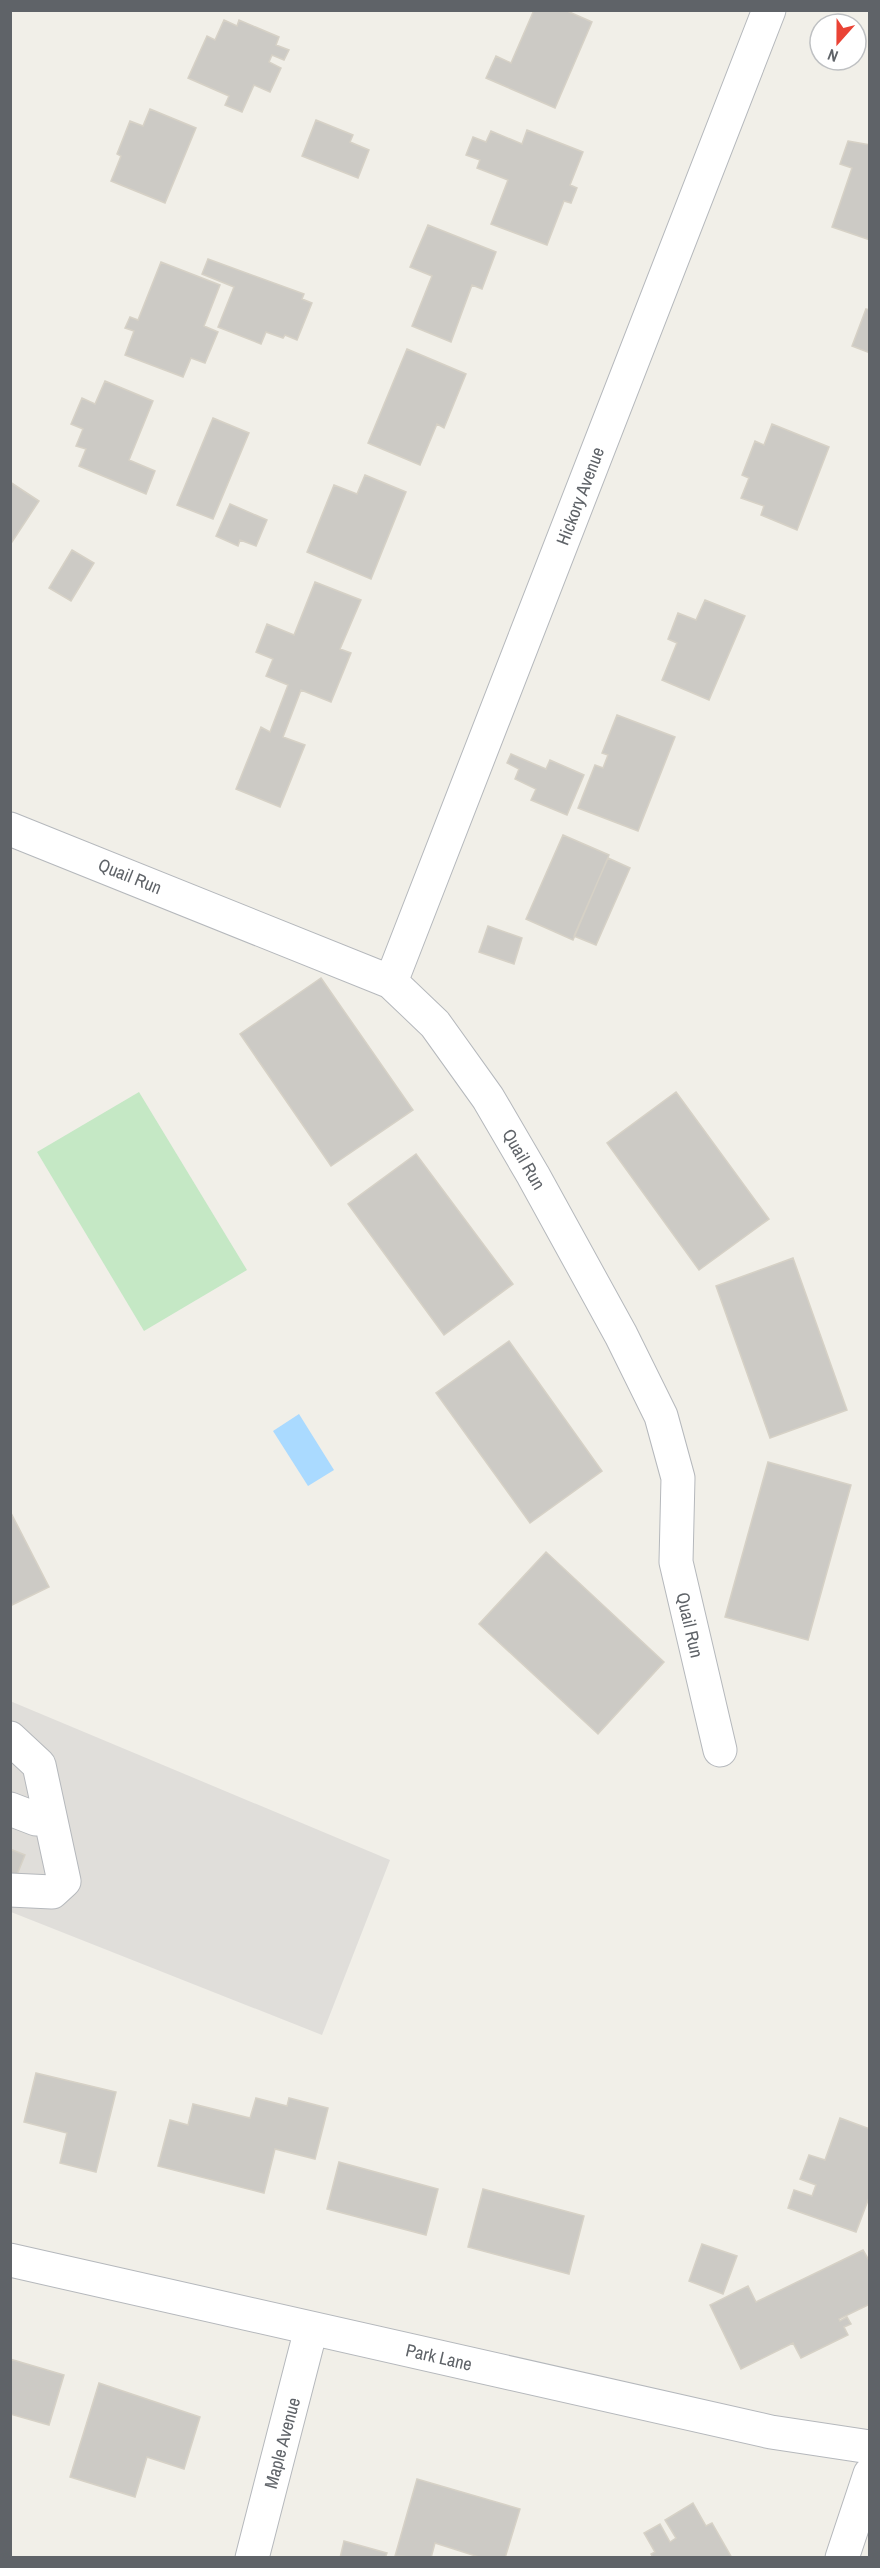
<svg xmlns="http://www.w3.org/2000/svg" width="880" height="2568" viewBox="0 0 880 2568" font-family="'Archivo Narrow',sans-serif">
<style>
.industrial{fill:#e0deda}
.green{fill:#c5e8c5}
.water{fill:#aadaff}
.building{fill:#cccac5;stroke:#d6d1c6;stroke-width:1.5}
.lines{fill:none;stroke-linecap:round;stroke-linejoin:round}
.minor-casing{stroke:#b5b8bc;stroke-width:35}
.minor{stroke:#fff;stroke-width:33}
.labels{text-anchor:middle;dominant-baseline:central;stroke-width:4.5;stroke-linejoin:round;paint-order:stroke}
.street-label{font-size:18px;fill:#5f6368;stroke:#fff}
</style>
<rect width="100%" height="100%" fill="#f1efe8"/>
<!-- industrial -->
<path class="industrial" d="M10,1701L390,1860L322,2035L11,1912Z"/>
<!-- green -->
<path class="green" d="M139,1092L247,1270L144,1331L37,1152Z"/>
<!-- water -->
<path class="water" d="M299,1414L334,1470L308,1486L273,1431Z"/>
<!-- building -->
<path class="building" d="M534,10H565L592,22L555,108L486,78L496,56L511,63Z
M224,20L237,26L239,20L279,37L276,45L289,50L284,60L272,55L269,62L281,68L270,92L254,85L242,112L225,105L229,96L188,78L207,36L215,40Z
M150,109L196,128L165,203L111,181L121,156L117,154L130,121L143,126Z
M316,120L353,135L350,142L369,150L358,178L302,156Z
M527,130L583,152L570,185L577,188L571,203L564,201L547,245L491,224L508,180L477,168L480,160L466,155L473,137L486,142L491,131L522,144Z
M848,141L870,145V240L832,227L852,168L840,164Z
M428,225L496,252L482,289L472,285L451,342L412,326L432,276L410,267Z
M208,259L304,294L302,299L312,303L297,340L285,335L283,338L266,332L261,344L218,327L234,287L202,274Z
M161,262L220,285L204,326L218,332L205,363L191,358L183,377L125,355L134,331L125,328L130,317L138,320Z
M866,309L870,310V353L852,346Z
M407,349L466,374L444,428L437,424L420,465L368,443Z
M105,381L153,401L129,460L155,471L146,494L79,466L86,449L76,446L83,429L71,424L82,398L95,404Z
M213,418L249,433L213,519L177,505Z
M772,424L829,447L797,530L761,515L764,506L741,498L749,478L742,475L755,441L764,445Z
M365,475L406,492L371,579L307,552L334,485L357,494Z
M10,482L39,501L10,545Z
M230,504L267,520L256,546L240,540L238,546L216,536Z
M72,550L94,563L71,601L49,588Z
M315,582L361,600L340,649L351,653L331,702L301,690L283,737L305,745L280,807L236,789L261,727L270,732L288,685L266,676L273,659L256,652L267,624L294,635Z
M705,600L745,616L709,700L662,680L677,643L668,639L678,613L696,620Z
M617,715L675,737L638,831L578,808L595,765L603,768L608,755L602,753Z
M511,754L546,769L550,760L584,775L567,815L531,800L536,789L515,779L519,769L507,763Z
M563,835L609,855L573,940L526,919Z
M608,858L630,868L596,945L574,936Z
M488,926L522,938L514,964L479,952Z
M321,978L413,1110L331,1166L240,1034Z
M676,1092L769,1219L699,1270L607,1143Z
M416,1154L513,1284L444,1335L348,1204Z
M793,1258L847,1410L770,1438L716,1286Z
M509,1341L602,1471L530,1523L436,1393Z
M768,1462L851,1485L808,1640L725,1617Z
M10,1511L49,1587L10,1606Z
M546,1552L664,1662L598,1734L479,1624Z
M10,1849L25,1855L16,1877L10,1875Z
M36,2073L116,2092L96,2172L60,2163L67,2133L24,2122Z
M256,2098L287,2106L289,2098L328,2108L315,2159L275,2149L264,2193L158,2166L170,2120L188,2125L193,2104L250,2118Z
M840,2118L870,2129V2195L856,2232L788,2208L794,2190L812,2196L816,2185L800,2179L809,2155L825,2160Z
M339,2162L438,2189L426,2235L327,2209Z
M483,2189L584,2216L569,2274L468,2247Z
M702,2244L737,2256L723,2294L689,2281Z
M863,2250L870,2262V2304L839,2319L840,2321L847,2317L851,2324L844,2327L848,2335L801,2358L793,2343L741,2369L710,2305L748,2286L756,2302Z
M10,2359L64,2375L49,2425L10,2414Z
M99,2383L200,2417L184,2469L147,2457L135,2497L70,2477Z
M417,2479L520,2509L505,2558H482L435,2543L431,2558L395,2556Z
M693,2503L706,2526L712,2523L732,2558H653L651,2554L655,2552L644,2533L660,2524L670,2542L676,2538L665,2520Z
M344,2541L387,2553L385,2558H340Z"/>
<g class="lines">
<defs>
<path id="minor" d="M10,829L391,982L435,1024L488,1098L533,1175L621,1335L661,1416L678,1478L676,1562L720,1750
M391,982L769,10
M10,1738L39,1765L64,1881L52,1892L10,1890
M10,1809L36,1819H50
M10,2260L771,2432L870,2447
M252,2558L311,2329
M842,2558L870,2474"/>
</defs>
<!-- minor casing -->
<use href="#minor" class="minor-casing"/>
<!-- minor -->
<use href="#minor" class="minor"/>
</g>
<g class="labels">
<!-- street labels -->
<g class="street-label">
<text transform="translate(580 496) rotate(-69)">Hickory Avenue</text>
<text transform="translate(130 876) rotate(22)">Quail Run</text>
<text transform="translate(524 1159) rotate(60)">Quail Run</text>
<text transform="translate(690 1625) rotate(77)">Quail Run</text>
<text transform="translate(439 2357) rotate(13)">Park Lane</text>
<text transform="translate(282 2443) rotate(-75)">Maple Avenue</text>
</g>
</g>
<!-- border -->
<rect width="880" height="2568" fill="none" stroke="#5f6368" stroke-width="24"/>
<!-- north arrow -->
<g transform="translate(838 42) rotate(201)"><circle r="28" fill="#ffffff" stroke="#bfc1c3" stroke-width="1.5"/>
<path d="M0-4.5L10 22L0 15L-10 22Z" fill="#ea4335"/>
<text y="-9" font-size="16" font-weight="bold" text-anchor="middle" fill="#5f6368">N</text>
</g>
</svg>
